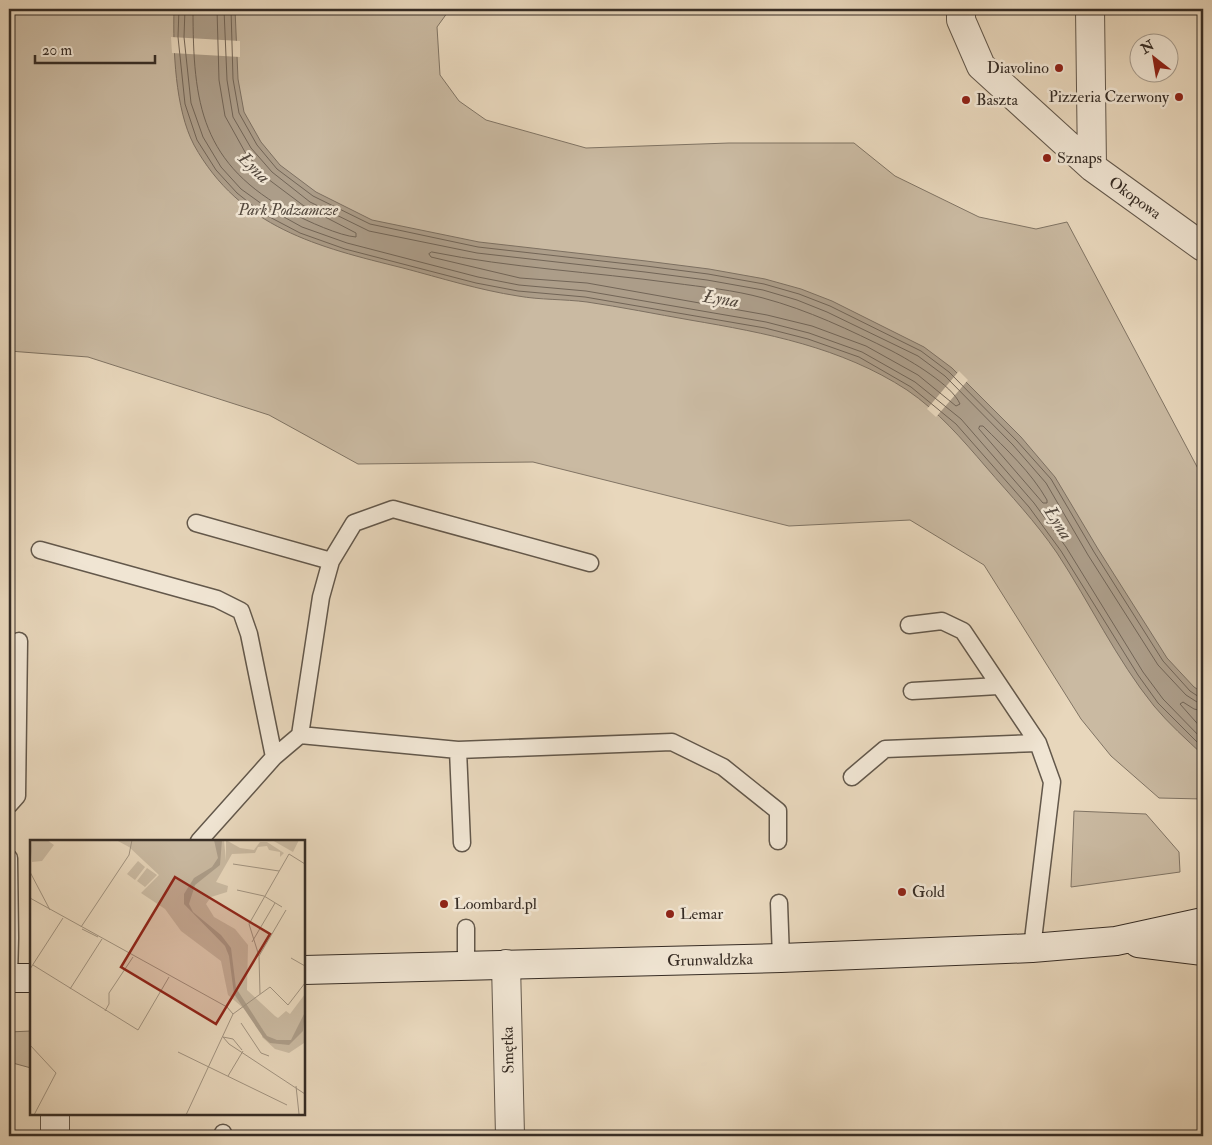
<svg xmlns="http://www.w3.org/2000/svg" width="1212" height="1145" viewBox="0 0 1212 1145" font-family="'IM FELL Double Pica',serif">
<style>
.green{fill:#cabaa2;stroke:#807464}
.water{fill:#ac9d89;stroke:#7d7061}
.pier{fill:#e8d7bc}
.lines{fill:none;stroke-linecap:round;stroke-linejoin:round}
.shore{stroke:#726557;stroke-width:1}
.lane-casing{stroke:#63584b;stroke-width:19}
.street-casing{stroke:#63584b;stroke-width:30}
.secondary-casing{stroke:#372d25;stroke-width:30}
.lane{stroke:#f0e5d3;stroke-width:16}
.street{stroke:#f0e5d3;stroke-width:28}
.secondary{stroke:#f0e5d3;stroke-width:28}
.poi-dot{fill:#8f2418;stroke:#f0e5d3;stroke-width:2}
.labels{text-anchor:middle;dominant-baseline:central;stroke-width:5;stroke-linejoin:round;paint-order:stroke}
.poi-label{font-size:16px;fill:#372d25;stroke:#f0e5d3;text-anchor:start}
.street-label{font-size:16px;fill:#372d25;stroke:#f0e5d3}
.park-label{font-size:16px;font-style:italic;fill:#54493e;stroke:#f0e5d3}
.water-label{font-size:18px;font-style:italic;fill:#54493e;stroke:#f0e5d3}
.inset-road{fill:none;stroke:#a19380;stroke-width:1}
.view{fill:#8f2418;fill-opacity:0.15;stroke:#8f2418;stroke-width:2.5}
.inset-edge{fill:none;stroke:#372d25;stroke-width:2.5}
</style>
<rect width="100%" height="100%" fill="#e8d7bc"/>
<filter id="stains"><feTurbulence type="fractalNoise" baseFrequency=".004" numOctaves="4"/><feColorMatrix values="0 0 0 0 .2 0 0 0 0 .09 0 0 0 0 .02 0 0 0 .5 -.17"/></filter>
<radialGradient id="worn" r=".72"><stop offset=".6" stop-color="#630" stop-opacity="0"/><stop offset="1" stop-color="#630" stop-opacity=".3"/></radialGradient>
<!-- green -->
<path class="green" d="M9,9H450L437,27L440,75L459,101L486,120L586,148L729,143H854L895,176L979,217L1036,229L1067,222L1203,478V799L1159,798L1111,756L1081,719L984,565L910,520L789,526L533,462L358,464L269,415L88,357L9,351Z
M1074,811L1146,814L1179,852L1180,872L1071,887Z
M31,1031V1068L9,1062V1032Z"/>
<!-- water -->
<path class="water" d="M174,9H235L238,79L244,112L261,142L280,165L316,192L372,220L479,242L646,261L709,269L765,279L801,289L832,301L924,347L952,368L1021,437L1055,477L1098,549L1167,658L1194,687L1203,693V755C1186,739 1169,724 1154,706C1116,659 1090,603 1057,553C1035,521 1011,496 986,467C962,439 938,411 907,390C841,347 766,333 690,320C656,314 621,307 587,302C564,299 540,300 518,296C479,290 441,278 403,268C318,247 240,228 194,145C175,109 173,49 174,9Z"/>
<!-- pier -->
<path class="pier" d="M171,37L240,41V57L172,53Z
M959,371L968,380L936,417L927,409Z"/>
<g class="lines">
<!-- shore -->
<path class="shore" d="M179,9L178,37L185,104L197,140L216,170L237,193L262,213L300,233L345,249L476,283L518,291L585,297L765,328L808,339L859,357L911,387L956,424L1029,507L1061,551L1138,675L1158,703L1203,748
M185,9L184,37L191,103L203,137L221,167L241,189L266,207L302,227L347,243L478,277L519,285L586,291L766,322L809,333L862,352L915,382L961,419L1034,503L1066,547L1143,672L1163,699L1203,740
M193,9C193,105 201,164 292,213C307,221 340,236 356,237V233L304,206L268,179L245,152L225,116L219,80L217,9
M224,9L227,80L233,117L251,148L272,172L310,202L369,231L477,253L645,272L707,280L763,290L797,300L827,312L918,356L945,376L1013,445L1046,483L1088,555L1158,665L1186,695L1197,702L1203,703
M231,9L233,79L239,113L257,145L277,169L313,196L370,224L478,247L646,266L708,274L764,284L799,294L830,306L921,351L949,372L1017,441L1051,479L1094,552L1163,661L1190,691L1199,697H1203
M432,252C511,268 593,272 673,283C703,287 734,290 763,298C808,310 850,330 892,351C911,361 952,385 960,404L956,406L918,375L866,346L812,326L767,315L587,283L520,278L431,257L429,254Z
M980,426H983C1006,449 1031,472 1047,500V503H1043L979,429Z
M1203,711L1194,709L1183,702L1180,704L1203,730"/>
<defs>
<path id="lane" d="M196,523L331,561
M40,550L217,599L241,611L249,634L274,757
M909,625L942,621L963,631L1038,743L1052,782L1032,948
M912,691L998,686
M300,735L458,750L672,742L723,767L778,811V841
M458,750L462,843
M852,777L885,749L1038,743
M9,805L17,796L19,641
M199,841L274,757L300,735L321,597L331,561L354,523L393,509L590,563
M9,858L10,938L9,978
M779,903L781,958
M466,928V965
M223,1136V1133"/>
<path id="street" d="M961,9V20L981,66L1092,167L1203,247
M1090,9L1092,167
M506,964L510,1136
M55,1114V1136"/>
<path id="secondary" d="M1138,943L1203,951
M304,970L781,958L1032,948L1116,941L1203,922
M9,978H31"/>
</defs>
<!-- lane casing -->
<use href="#lane" class="lane-casing"/>
<!-- street casing -->
<use href="#street" class="street-casing"/>
<!-- secondary casing -->
<use href="#secondary" class="secondary-casing"/>
<!-- lane -->
<use href="#lane" class="lane"/>
<!-- street -->
<use href="#street" class="street"/>
<!-- secondary -->
<use href="#secondary" class="secondary"/>
</g>
<!-- markers -->
<g class="poi-dot">
<circle cx="1059" cy="68" r="5"/>
<circle cx="1179" cy="97" r="5"/>
<circle cx="966" cy="100" r="5"/>
<circle cx="1047" cy="158" r="5"/>
<circle cx="902" cy="892" r="5"/>
<circle cx="444" cy="904" r="5"/>
<circle cx="670" cy="914" r="5"/>
</g>
<g class="labels">
<!-- poi labels -->
<g class="poi-label">
<text x="1049" y="68" text-anchor="end">Diavolino</text>
<text x="1169" y="97" text-anchor="end">Pizzeria Czerwony</text>
<text x="976" y="100">Baszta</text>
<text x="1057" y="158">Sznaps</text>
<text x="912" y="892">Gold</text>
<text x="454" y="904">Loombard.pl</text>
<text x="680" y="914">Lemar</text>
</g>
<!-- street labels -->
<g class="street-label">
<text transform="translate(1135 198) rotate(36)">Okopowa</text>
<text transform="translate(710 960) rotate(-1)">Grunwaldzka</text>
<text transform="translate(508 1050) rotate(-91)">Smętka</text>
</g>
<!-- park labels -->
<g class="park-label">
<text x="288" y="210">Park Podzamcze</text>
</g>
<!-- water labels -->
<g class="water-label">
<text transform="translate(254 168) rotate(44)">Łyna</text>
<text transform="translate(721 299) rotate(9)">Łyna</text>
<text transform="translate(1058 523) rotate(57)">Łyna</text>
</g>
</g>
<!-- overview -->
<g transform="translate(30 840)">
<rect width="275" height="275" fill="#e8d7bc"/>
<path d="M0,0H17L24,5L12,21L2,22ZM86,0H194L196,21V0L210,8L224,10L230,2H237L254,13L250,17V12L239,10L237,6L228,7L225,13L202,14L186,42L198,46L197,52L181,57L176,64L184,77L205,89L218,105L217,150L245,176L248,178L256,171L260,174L275,154L274,203L259,213L245,209L232,197L235,193L225,178L198,155L191,121L151,91L135,69L111,53L129,35L99,7ZM242,0H269L263,12ZM108,21L115,27L105,40L97,34ZM117,28L127,35L115,47L107,41Z" fill="#cabaa2"/>
<path d="M184,0H192L190,25L165,45L159,64L163,72L191,95L201,108L206,148L237,196L247,200H261L275,172L273,191L259,205L240,203L233,197L204,154L199,116L195,106L154,64V54L164,38L182,27L188,18Z" fill="#ac9d89"/>
<path class="inset-road" d="M203,24L249,31M0,32L20,70M207,50L234,56L252,67M0,58L197,167L203,174M51,87L99,15L102,0M52,89L68,97M222,102L245,63M229,116L219,84L259,14L275,24M261,118L275,126M3,125L108,190L139,137M0,129L33,78M40,149L72,99M230,154L229,116L256,70M75,171L79,164V153L103,117M203,174L240,147L258,165L275,143M211,183L231,213L239,216M193,197L199,204L275,254M193,197L203,199L212,210M0,205L26,233L4,275M148,212L257,265M198,236L213,211M266,246L269,274M156,275L203,174"/>
<path class="view" d="M145,37L240,94L186,184L91,127Z"/>
<rect width="275" height="275" class="inset-edge"/>
</g>
<!-- margin -->
<rect width="1212" height="1145" fill="none" stroke="#e8d7bc" stroke-width="30"/>
<rect x="10" y="10" width="1192" height="1125" fill="none" stroke="#372d25" stroke-width="2.5"/>
<rect x="15" y="15" width="1182" height="1115" fill="none" stroke="#372d25"/>
<!-- north arrow -->
<g transform="translate(1154 58) rotate(329)"><circle r="24" fill="#f0e5d3" stroke="#a69b8d"/>
<path d="M0-4L9 19L0 12L-9 19Z" fill="#8f2418"/>
<text y="-8" font-size="14" font-weight="bold" text-anchor="middle" fill="#372d25">N</text>
</g>
<!-- scale -->
<path d="M35 55v8h120v-8" fill="none" stroke="#372d25" stroke-width="2.5"/>
<text x="42" y="55" font-size="15" fill="#372d25" stroke="#f0e5d3" stroke-width="4" paint-order="stroke">20 m</text>
<rect width="100%" height="100%" filter="url(#stains)"/>
<rect width="100%" height="100%" fill="url(#worn)"/>
</svg>
